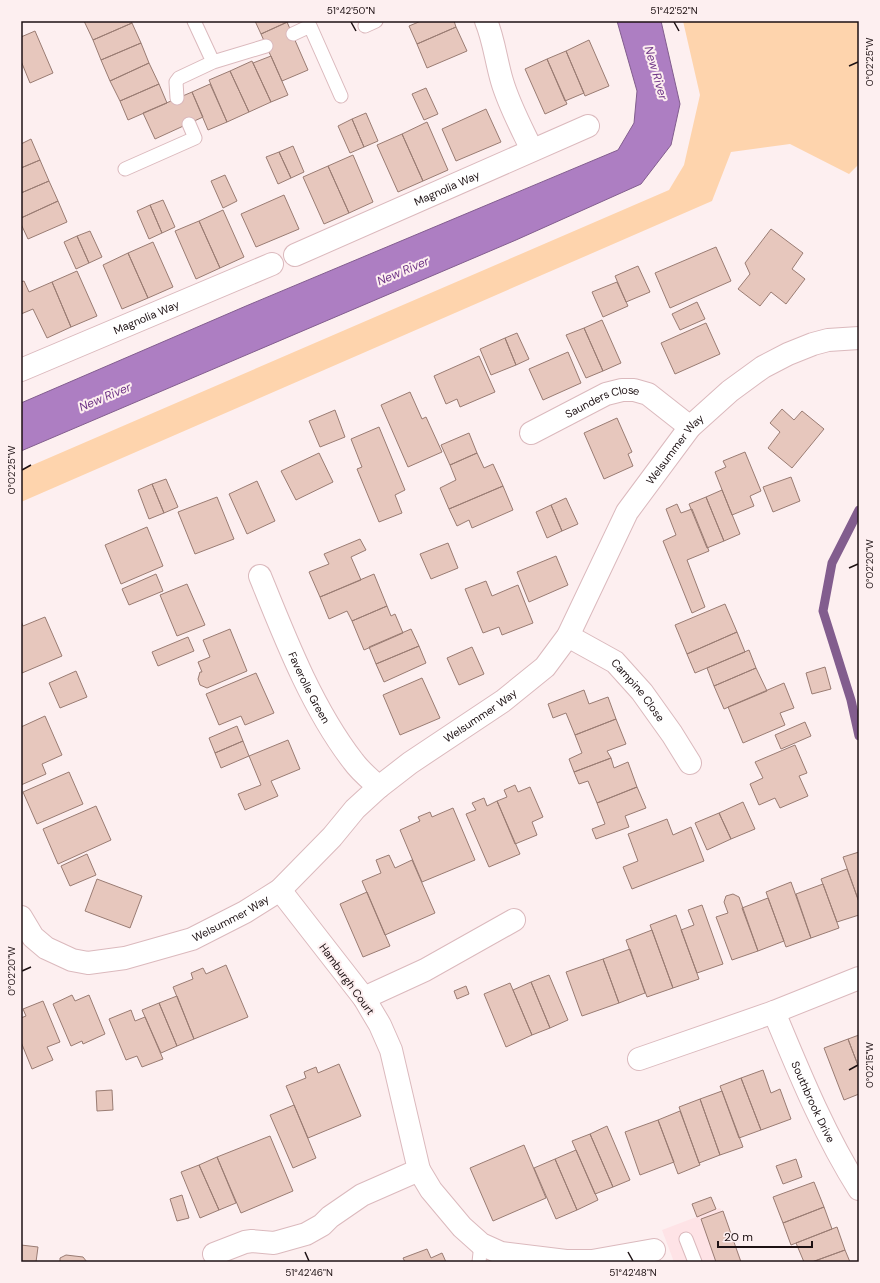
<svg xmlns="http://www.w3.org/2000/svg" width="880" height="1283" viewBox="0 0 880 1283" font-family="'DM Sans',sans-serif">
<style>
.built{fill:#fee3e6}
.green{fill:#fed4ad}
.water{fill:#ad7ec2;stroke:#825d8e}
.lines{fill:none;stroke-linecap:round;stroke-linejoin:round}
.stream{stroke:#825d8e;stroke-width:9}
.building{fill:#e7c7bd;stroke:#9a7c73}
.service-casing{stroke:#dbb9bd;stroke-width:15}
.minor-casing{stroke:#dbb9bd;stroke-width:24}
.service{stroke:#fff;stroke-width:13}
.minor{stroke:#fff;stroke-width:22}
.ticks{fill:none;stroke:#1d1113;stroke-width:1.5}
.labels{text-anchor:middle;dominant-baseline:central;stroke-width:4;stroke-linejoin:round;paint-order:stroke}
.street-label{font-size:11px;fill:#1d1113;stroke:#fdeff0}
.water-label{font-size:12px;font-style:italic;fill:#6f3587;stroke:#fdeff0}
.neatline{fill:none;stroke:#1d1113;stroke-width:1.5}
.ticks-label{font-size:10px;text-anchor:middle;fill:#1d1113}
</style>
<rect width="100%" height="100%" fill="#fdeff0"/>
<!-- built -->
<path class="built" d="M720,1208L742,1262H674L662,1230Z"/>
<!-- green -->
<path class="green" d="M683,21H859V164L849,174L790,144L731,152L712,201L21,502V470L669,190L684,165L700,95Z"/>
<!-- water -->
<path class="water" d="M617,21H661L680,104L671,145L641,184L516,240L21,451V403L246,306L618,150L634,123L637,91Z"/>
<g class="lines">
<!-- stream -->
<path class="stream" d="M859,510L832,563L823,611L851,700L859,736"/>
</g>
<!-- building -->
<path class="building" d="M84,21H131L132,23L93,40Z
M255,21H290L261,34Z
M421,21H454L456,27L417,44L409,26Z
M287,22L308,70L282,81L261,34Z
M132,23L141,43L101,60L93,40Z
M456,27L467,51L427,68L417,44Z
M35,31L53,73L30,83L21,61V37Z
M589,40L609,86L585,96L566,51Z
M141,43L149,63L110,81L101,60Z
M566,51L584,93L565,101L547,59Z
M271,56L288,95L271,102L253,63Z
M547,59L567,104L545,114L525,69Z
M252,61L271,102L249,112L230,71Z
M149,63L159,84L120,101L110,81Z
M230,71L249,112L227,122L209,80Z
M159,84L167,103L128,120L120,101Z
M210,84L227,122L208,130L192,92Z
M426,88L438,114L424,120L412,94Z
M192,92L203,117L155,139L143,113Z
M486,109L501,142L456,161L442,129Z
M366,113L378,141L364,147L352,119Z
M352,119L364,147L350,153L338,126Z
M427,122L448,170L423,181L402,134Z
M402,134L423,181L398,192L377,145Z
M31,139L40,160L21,168V144Z
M293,146L304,172L291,178L279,152Z
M279,152L291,178L278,184L266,157Z
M353,155L373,202L349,213L328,166Z
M40,160L49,181L21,193V168Z
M328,166L349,213L324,224L303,177Z
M225,175L237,201L223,208L211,181Z
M49,181L58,201L21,218V193Z
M284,195L299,229L256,247L241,214Z
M163,200L175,227L162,233L150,205Z
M58,201L67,222L28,239L21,224V218Z
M150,205L162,233L149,239L137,211Z
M223,210L244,257L220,268L199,221Z
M199,221L220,268L196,279L175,231Z
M771,229L803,253L792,269L805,279L786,304L771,292L760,306L738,289L750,274L745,263Z
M90,231L102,257L89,263L77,236Z
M77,236L89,263L76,269L64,242Z
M153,242L173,287L148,298L128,253Z
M716,247L731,281L670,308L655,273Z
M128,253L148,298L122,309L103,265Z
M638,266L650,292L626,302L615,276Z
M77,271L97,316L71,327L52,282Z
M24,281L29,292L52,282L71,327L47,338L33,309L21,314V282Z
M617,282L628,306L603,317L592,292Z
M697,302L705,319L680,330L672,314Z
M602,320L621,363L603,371L584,328Z
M706,323L720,354L675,374L661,343Z
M584,328L603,371L586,378L566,335Z
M517,333L529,359L516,365L505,338Z
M505,338L516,365L491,375L480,349Z
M568,352L581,383L543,400L529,369Z
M479,356L495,392L460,407L457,399L446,404L434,376Z
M410,392L422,419L426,417L442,452L408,467L381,405Z
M782,409L794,420L802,411L824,429L792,468L768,448L780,432L770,423Z
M335,410L345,437L320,447L309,421Z
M617,418L632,452L628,454L633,466L604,479L584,433Z
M379,427L405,490L395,495L402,513L379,522L357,469L362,467L351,439Z
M469,433L477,453L450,465L441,445Z
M745,452L761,491L750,496L754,506L732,515L715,472L726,467L723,461Z
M319,453L333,482L296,500L281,471Z
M477,453L484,468L493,464L503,486L449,509L440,488L456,480L450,465Z
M791,477L800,501L773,512L763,487Z
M166,479L178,507L164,513L152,484Z
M257,481L275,521L247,534L229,494Z
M152,484L164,513L149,519L138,490Z
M503,486L513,510L472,528L469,520L457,526L449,509Z
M722,490L740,534L724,541L706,497Z
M217,497L234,539L195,554L178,512Z
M706,497L724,541L707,548L689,504Z
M566,498L578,524L562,531L551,505Z
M677,504L681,513L692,509L709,551L687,560L705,607L692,613L663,541L676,535L666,509Z
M551,505L562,531L547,538L536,512Z
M147,527L163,566L121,584L105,545Z
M360,539L366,550L351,557L361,580L320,597L309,572L329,564L324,554Z
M448,543L458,568L431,579L420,554Z
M556,556L568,585L529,602L517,572Z
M156,574L163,591L129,605L122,589Z
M374,574L387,606L352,621L347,611L329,619L320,597Z
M486,581L492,596L518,585L533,623L502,635L499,627L483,633L465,589Z
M187,584L205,625L177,636L160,595Z
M725,604L737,632L687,654L675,625Z
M387,606L391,616L395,614L403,633L364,650L352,621Z
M45,617L62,656L22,673L21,670V621L23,626Z
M230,629L247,671L207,688L200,685L198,679L200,672H202L198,662L210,657L203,640Z
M411,629L419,646L376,664L369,647Z
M737,632L745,652L695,673L687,654Z
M188,637L194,651L158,666L152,652Z
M419,646L426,663L384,682L376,664Z
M472,647L484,674L459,685L447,658Z
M749,650L756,668L714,686L707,668Z
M825,667L831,689L812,694L806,673Z
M756,668L767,691L724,709L714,686Z
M76,671L87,697L60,708L49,683Z
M256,673L274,713L245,725L241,716L219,725L206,694Z
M422,678L440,718L400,735L383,695Z
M784,683L794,708L780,713L785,725L743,743L728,707Z
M584,690L589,704L608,697L616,719L575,735L566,713L553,718L548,704Z
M45,716L62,755L42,764L46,774L21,785V727Z
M616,719L626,744L607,751L611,758L574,772L569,759L582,753L575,735Z
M805,722L811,736L781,749L775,735Z
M237,726L243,741L215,753L209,738Z
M288,740L300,769L271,781L278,796L245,810L238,794L261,785L249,756Z
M243,741L249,756L221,768L215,753Z
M795,745L807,773L799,776L808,796L780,808L775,798L759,805L750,784L763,778L755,762Z
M611,758L614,768L628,762L637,787L597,803L588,781L579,784L574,772Z
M69,772L83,804L37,824L23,792Z
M515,785L518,792L530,787L543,817L532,822L537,835L515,844L497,801L507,797L504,790Z
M637,787L646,808L625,816L629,827L596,839L592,829L605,824L597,803Z
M484,798L487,806L497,801L520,854L489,867L466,814L476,810L472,803Z
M743,802L755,829L731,839L719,813Z
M96,806L111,840L58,864L43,829Z
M453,808L475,860L422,882L400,830L420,821L418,817L430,812L432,817Z
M719,813L731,839L707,850L695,823Z
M667,819L673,835L691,827L704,861L632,889L623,867L638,861L628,834Z
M859,852V902L843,857Z
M87,854L96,875L70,886L61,866Z
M389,855L395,868L412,860L435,913L385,935L362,881L381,873L376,860Z
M847,869L859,902V915L837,922L821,879Z
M97,879L142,896L130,928L85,911Z
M791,882L811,938L786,947L766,892Z
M823,884L839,928L811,938L796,894Z
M367,892L390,946L363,957L340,904Z
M733,894L739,897L758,951L732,960L716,917L728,913L724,902L726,896Z
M768,898L784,941L758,951L742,908Z
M702,905L723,964L697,973L681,930L694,925L688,910Z
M676,915L699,979L673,988L650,925Z
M652,930L673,988L647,997L626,940Z
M630,949L645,993L619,1003L603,959Z
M603,959L619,1003L582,1016L566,972Z
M226,965L248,1017L194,1039L173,987L193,979L191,973L203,968L206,974Z
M549,975L568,1020L550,1028L531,982Z
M531,982L550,1028L532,1035L513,990Z
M510,983L532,1035L506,1047L484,994Z
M466,986L469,994L457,999L454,991Z
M72,995L75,1001L89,995L105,1034L83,1044L82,1041L71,1046L53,1004Z
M177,996L194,1039L177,1046L159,1003Z
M43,1001L60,1042L47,1047L53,1060L32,1069L21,1042V1018L26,1016L23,1009Z
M159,1003L177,1046L161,1053L142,1010Z
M131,1010L135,1021L145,1017L163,1059L142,1067L137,1056L126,1060L109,1019Z
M859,1035V1068L848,1039Z
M848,1039L859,1068V1094L844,1100L824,1048Z
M339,1064L361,1116L308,1138L286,1086L306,1078L304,1072L316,1067L318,1073Z
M763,1070L771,1093L780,1089L791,1119L761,1130L741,1078Z
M741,1078L761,1130L739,1138L720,1086Z
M112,1090L113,1110L97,1111L96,1091Z
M722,1091L743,1147L720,1155L700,1099Z
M700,1099L720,1155L699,1163L679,1107Z
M294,1105L316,1158L293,1168L270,1115Z
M680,1111L700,1165L678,1174L658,1120Z
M658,1120L674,1162L640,1175L625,1132Z
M607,1126L630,1180L613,1187L590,1134Z
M590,1134L613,1187L595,1194L572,1141Z
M270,1136L293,1191L241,1213L217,1157Z
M524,1145L546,1198L493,1221L470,1168Z
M576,1150L598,1200L577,1210L555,1159Z
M217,1157L236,1203L219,1210L199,1165Z
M555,1159L577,1210L556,1219L534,1168Z
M796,1159L802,1177L783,1184L776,1166Z
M199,1165L219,1210L200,1218L181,1172Z
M814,1182L824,1207L783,1223L773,1197Z
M182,1195L189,1218L177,1221L170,1199Z
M711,1197L716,1209L697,1217L692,1204Z
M824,1207L832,1229L791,1245L783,1223Z
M723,1211L741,1262H716L701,1219Z
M837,1227L845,1250L812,1262H804L796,1243Z
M21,1245L38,1247L36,1262H21Z
M427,1249L431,1258L442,1253L446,1262H405L403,1258Z
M845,1250L850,1262H812Z
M66,1255L83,1257L87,1262H60V1258Z"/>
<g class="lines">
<defs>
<path id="service" d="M365,26L376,21
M293,34L310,26L341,96
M213,62L266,46
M177,98L176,82L179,78L213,62L194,21
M125,169L195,138L189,124
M686,1239L695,1262
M479,1262L481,1244"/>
<g id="minor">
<path d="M486,21C494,40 496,61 502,81C509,105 521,127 532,150"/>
<path id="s1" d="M295,255L588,126"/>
<path id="s2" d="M21,370L272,264"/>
<path id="s3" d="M531,433L606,394L622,390H634L648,394L690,427"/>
<path id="s4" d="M260,576C285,638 312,708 353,761C360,771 370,779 379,787"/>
<path id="s5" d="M568,636L615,662L642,692L672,734L690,763"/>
<path id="s6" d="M21,917L33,937L46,948L72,960L88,963L125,958L192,939L245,912L280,890L332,837L355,809L379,787L410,763L503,701L545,667L568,636L627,512L690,427L730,391L763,367L788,354L813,344L828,340L859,338"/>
<path d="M364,998L425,970L514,920"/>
<path id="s7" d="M774,1012C799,1072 824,1134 859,1189"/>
<path d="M639,1059L774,1012L859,978"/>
<path d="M419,1170L431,1190L462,1227L481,1244L501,1253L566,1261H592L654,1250"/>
<path d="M214,1254L245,1242L252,1241L274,1243L306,1234L322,1225L330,1217L362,1195L419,1170L391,1050L380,1025L364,998L280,890"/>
</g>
</defs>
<!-- service casing -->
<use href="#service" class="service-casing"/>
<!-- minor casing -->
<use href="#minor" class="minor-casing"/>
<!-- service -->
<use href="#service" class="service"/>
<!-- minor -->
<use href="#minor" class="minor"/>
</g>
<!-- ticks -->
<path class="ticks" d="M351,22L356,31M674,22L679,31M849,66L858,62M22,470L31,465M849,568L858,564M22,971L31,967M849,1070L858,1065M305,1252L309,1261M628,1252L633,1261"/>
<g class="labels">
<!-- street labels -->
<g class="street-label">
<text stroke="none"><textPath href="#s1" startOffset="166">Magnolia Way</textPath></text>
<text stroke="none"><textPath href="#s2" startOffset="136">Magnolia Way</textPath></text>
<text stroke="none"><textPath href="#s3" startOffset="79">Saunders Close</textPath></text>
<text stroke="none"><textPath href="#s6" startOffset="896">Welsummer Way</textPath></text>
<text stroke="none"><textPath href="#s4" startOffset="122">Faverolle Green</textPath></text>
<text stroke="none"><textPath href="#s5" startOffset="90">Campine Close</textPath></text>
<text stroke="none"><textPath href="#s6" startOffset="560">Welsummer Way</textPath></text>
<text stroke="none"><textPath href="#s6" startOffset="236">Welsummer Way</textPath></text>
<text transform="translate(347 979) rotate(54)">Hamburgh Court</text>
<text stroke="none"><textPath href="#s7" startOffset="98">Southbrook Drive</textPath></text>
</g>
<!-- water labels -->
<g class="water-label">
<text transform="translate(656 73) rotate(74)">New River</text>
<text transform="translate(403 271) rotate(-23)">New River</text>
<text transform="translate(105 397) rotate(-23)">New River</text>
</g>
</g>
<!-- border -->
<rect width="880" height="1283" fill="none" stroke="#fdeff0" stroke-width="44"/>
<!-- scale -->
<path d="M718 1241v6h94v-6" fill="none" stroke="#1d1113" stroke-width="2"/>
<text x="724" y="1241" font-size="12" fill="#1d1113" stroke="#fdeff0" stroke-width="3" paint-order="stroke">20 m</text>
<rect x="22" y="22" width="836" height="1239" class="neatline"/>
<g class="ticks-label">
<text x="351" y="14">51°42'50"N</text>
<text x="674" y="14">51°42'52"N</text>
<text transform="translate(869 62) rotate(-90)" y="4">0°02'25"W</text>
<text transform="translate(11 470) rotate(-90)" y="4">0°02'25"W</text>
<text transform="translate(869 564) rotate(-90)" y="4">0°02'20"W</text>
<text transform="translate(11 971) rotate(-90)" y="4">0°02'20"W</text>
<text transform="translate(869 1065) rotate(-90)" y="4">0°02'15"W</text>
<text x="309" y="1276">51°42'46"N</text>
<text x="633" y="1276">51°42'48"N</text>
</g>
</svg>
